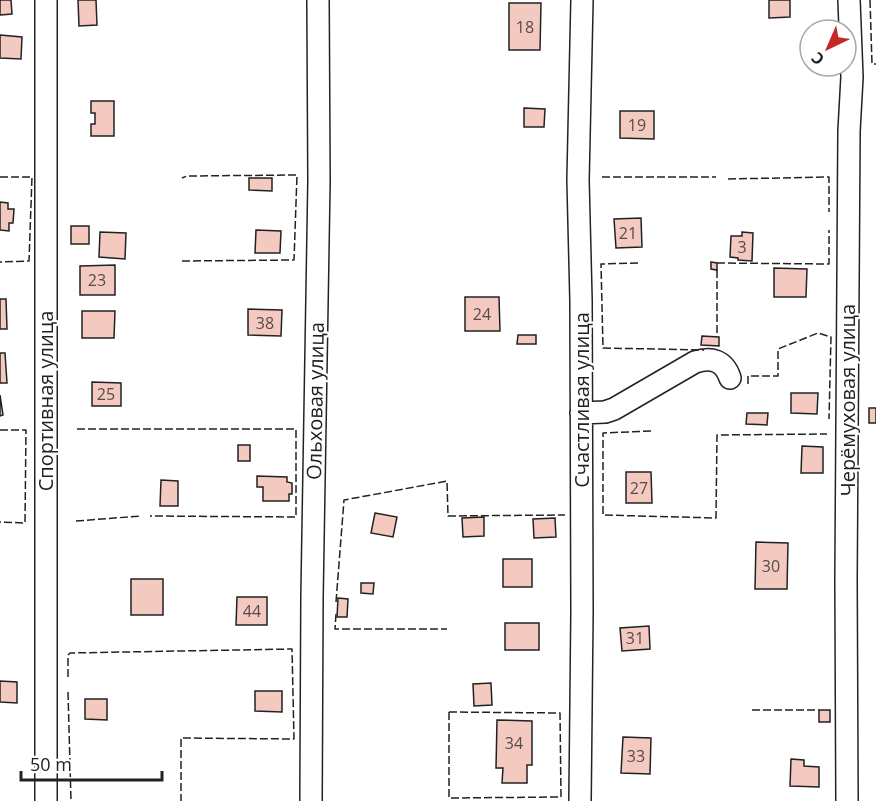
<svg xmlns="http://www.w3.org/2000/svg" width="876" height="801" viewBox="0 0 876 801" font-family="'Open Sans',sans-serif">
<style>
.building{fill:#f3c9c0;stroke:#222;stroke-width:1.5}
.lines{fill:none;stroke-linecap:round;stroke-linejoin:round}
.minor-casing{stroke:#222;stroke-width:24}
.minor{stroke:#fff;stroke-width:21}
.fence{stroke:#222;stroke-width:1.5;stroke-dasharray:8 3;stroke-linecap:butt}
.labels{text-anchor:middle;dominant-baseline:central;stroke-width:4.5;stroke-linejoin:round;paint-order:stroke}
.number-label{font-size:16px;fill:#564c4a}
.street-label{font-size:20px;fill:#222;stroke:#fff}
</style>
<rect width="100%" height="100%" fill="#fff"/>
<!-- building -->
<path class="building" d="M0,0H11L12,14L0,15Z
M78,0H96L97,25L79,26Z
M769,0H790V17L769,18Z
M509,3H541L540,50H509Z
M0,35L22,37L21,59L0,58Z
M91,101H114V136H91V124H95V113H91Z
M524,108L545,109L544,127H524Z
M620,111H654V139L620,138Z
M249,178H272V191L249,190Z
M0,202L8,203V209H14L13,223H9V231L0,230Z
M641,218L642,247L616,248L614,219Z
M71,226H89V244H71Z
M256,230L281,231L280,253H255Z
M100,232L126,233L125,259L99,257Z
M742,232L753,233L752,261L738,260V258L730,257L731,236H742Z
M711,262L717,263V270L711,269Z
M115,265V295H80V266Z
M774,268L807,269L806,297H774Z
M465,297H499L500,331H465Z
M0,299H6L7,329H0Z
M248,309L282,310L281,336L248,335Z
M82,311H115L114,338H82Z
M518,335H536V344H517Z
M702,336L719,337V346L701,345Z
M0,353H5L7,383H0Z
M92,382L121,383V406H92Z
M791,393H818L817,414L791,413Z
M0,395L3,415L0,416Z
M869,408H876V423H869Z
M747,413H768L767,425L746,424Z
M238,445H250V461H238Z
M802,446L823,447V473H801Z
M626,472H651L652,503H626Z
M257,476L287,477V482L292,483V494H289V501H263V487H257Z
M161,480L178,481V506H160Z
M375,513L397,517L393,537L371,533Z
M484,517V536L463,537L462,518Z
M555,518L556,537L534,538L533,519Z
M756,542L788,543L787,589H755Z
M503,559H532V587H503Z
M131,579H163V615H131Z
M361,583H374L373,594L361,593Z
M237,597H267V625H236Z
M338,598L348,599L347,617H337Z
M505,623H539V650H505Z
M649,626L650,649L622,651L620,628Z
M0,681L17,682V703L0,702Z
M491,683L492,705L474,706L473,684Z
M255,691H282V712L255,711Z
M85,699H107V720L85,719Z
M819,710H830V722H819Z
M497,720L532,721V765H527V783H502L503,768H496Z
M623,737L651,738L650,774L621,773Z
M791,759L804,760V766L819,767V787L790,786Z"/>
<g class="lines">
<defs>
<path id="minor" d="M581,413L605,412L614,409L695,362C711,357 724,360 730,378
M46,801V0
M311,801L312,597L319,181L318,0
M580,801L582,612L581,300L578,180L582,0
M847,801L846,580L849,131L852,77L849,0"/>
</defs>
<!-- minor casing -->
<use href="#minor" class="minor-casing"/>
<!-- minor -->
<use href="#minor" class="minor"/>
<!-- fence -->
<path class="fence" d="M870,0L872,64H876
M0,177H32L29,261L0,262
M602,177H716
M728,179L829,177V212
M182,261L294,260L297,175L187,176L182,178
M638,263L601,264L603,348L704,350
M717,263L829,264V230
M717,270V336
M748,384V376H778V349L818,333L831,337L829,419
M77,429H296V517L150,516
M0,430H26L25,523L0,522
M651,431L603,433V515L716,518L717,435L827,434
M76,521L141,516
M336,602L344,500L447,481L448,516L565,515
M336,614L335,629H447
M68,677V655L70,653L292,649L294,739L181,738V801
M68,692L71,801
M752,710H819
M449,712L560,713L561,797L449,798Z"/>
</g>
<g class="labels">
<!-- number labels -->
<g class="number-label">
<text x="525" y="27">18</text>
<text x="637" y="125">19</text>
<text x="628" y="233">21</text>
<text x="742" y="247">3</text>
<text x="97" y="280">23</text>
<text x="482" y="314">24</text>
<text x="265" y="323">38</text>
<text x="106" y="394">25</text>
<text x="639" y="488">27</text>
<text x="771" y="566">30</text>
<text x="252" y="611">44</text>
<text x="635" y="638">31</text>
<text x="514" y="743">34</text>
<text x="636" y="756">33</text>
</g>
<!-- street labels -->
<g class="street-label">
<text transform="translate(581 400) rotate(-90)">Счастливая улица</text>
<text transform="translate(847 400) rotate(-90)">Черёмуховая улица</text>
<text transform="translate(45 401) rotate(-90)">Спортивная улица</text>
<text transform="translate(315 401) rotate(-89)">Ольховая улица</text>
</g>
</g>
<!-- north arrow -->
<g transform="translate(828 48) rotate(224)"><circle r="28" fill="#ffffff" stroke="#a7a7a7" stroke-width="1.5"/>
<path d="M0-4.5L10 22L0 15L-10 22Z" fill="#c62828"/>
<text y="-9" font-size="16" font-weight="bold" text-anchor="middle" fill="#222222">С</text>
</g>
<!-- scale -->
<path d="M21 771v9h141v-9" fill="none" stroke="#222222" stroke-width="3"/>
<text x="30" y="771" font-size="18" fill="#222222" stroke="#ffffff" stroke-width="4.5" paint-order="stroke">50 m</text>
</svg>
